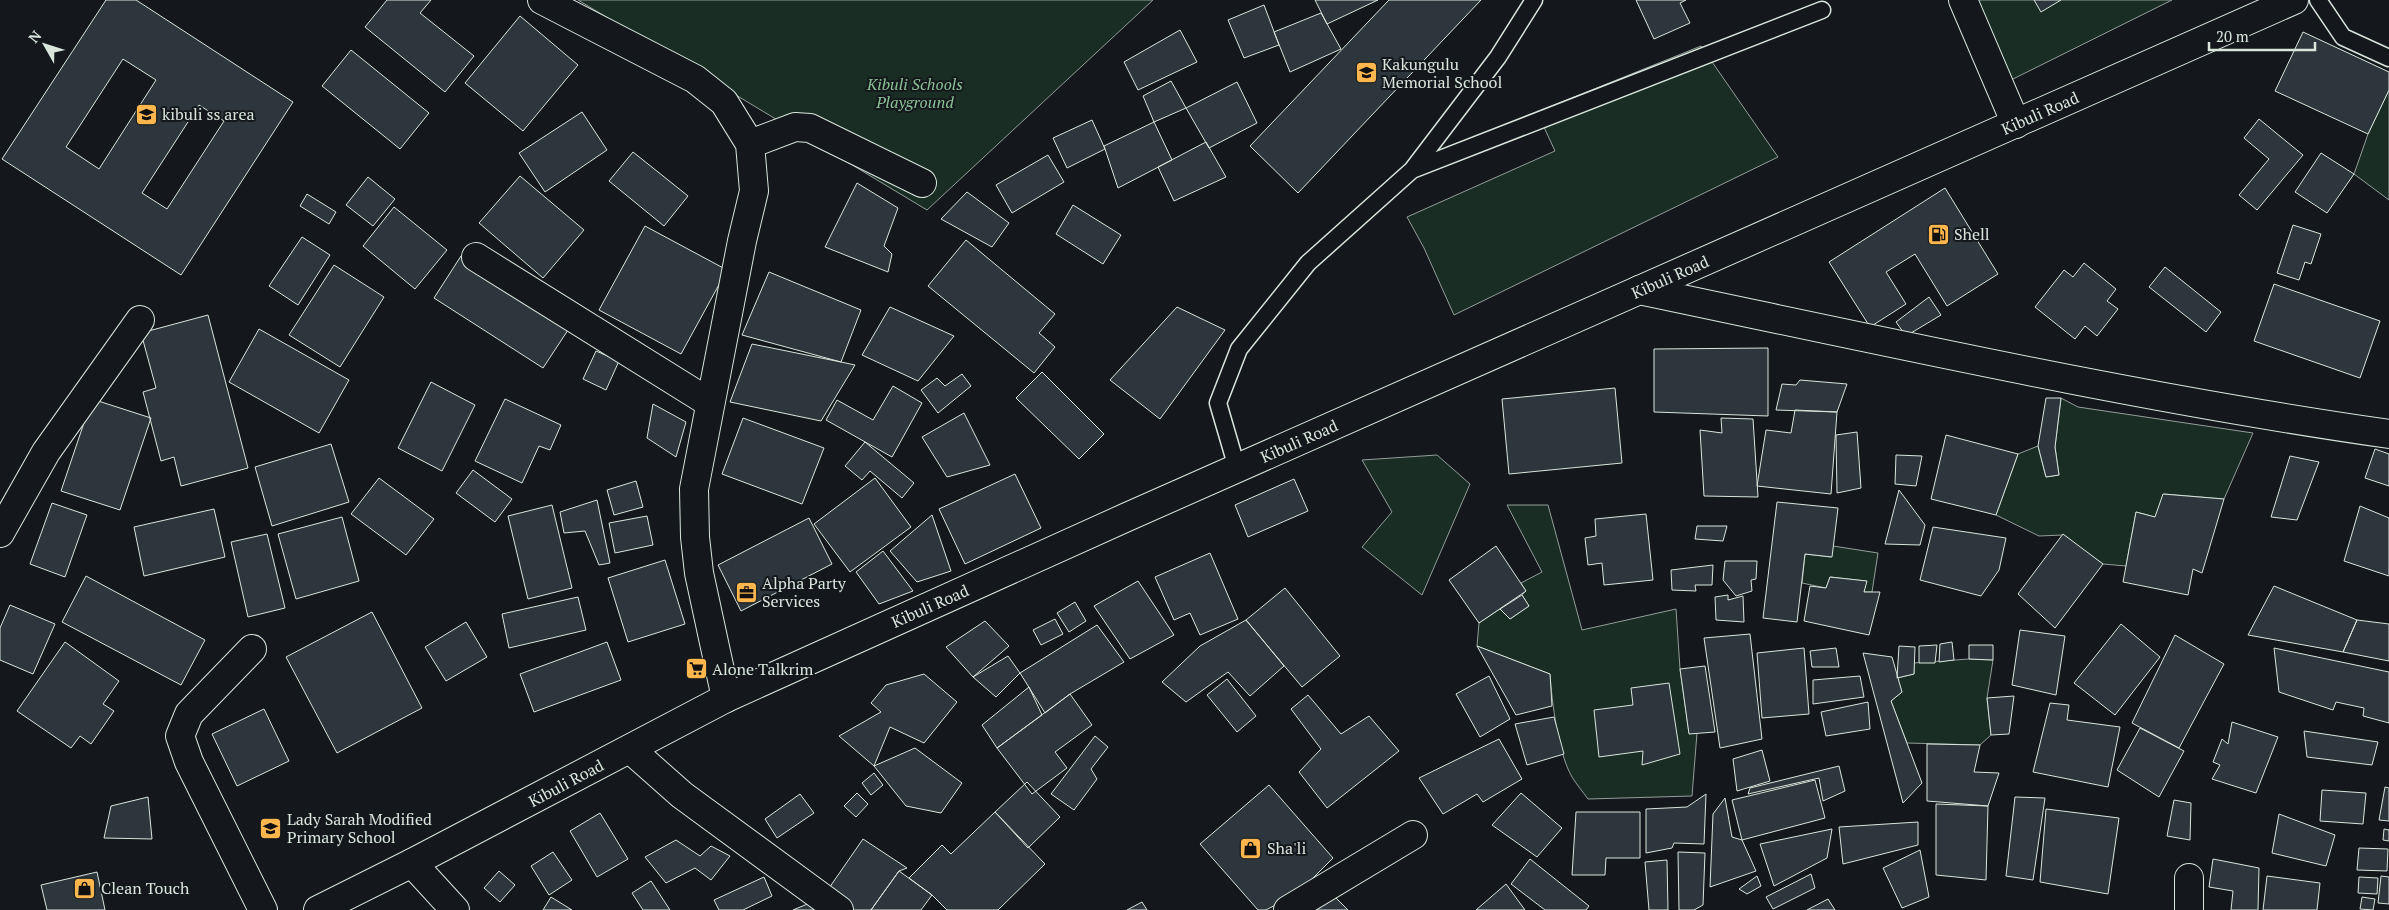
<svg xmlns="http://www.w3.org/2000/svg" width="2389" height="910" viewBox="0 0 2389 910" font-family="'PT Serif',serif">
<style>
.green{fill:#1a2d24;stroke:#939e99}
.building{fill:#2c363c;stroke:#d8e6dc;fill-rule:evenodd}
.lines{fill:none;stroke-linecap:round;stroke-linejoin:round}
.lane-casing{stroke:#d8e6dc;stroke-width:19}
.street-casing{stroke:#d8e6dc;stroke-width:30}
.secondary-casing{stroke:#d8e6dc;stroke-width:30}
.lane{stroke:#14181c;stroke-width:16}
.street{stroke:#14181c;stroke-width:28}
.secondary{stroke:#14181c;stroke-width:28}
.labels{text-anchor:middle;dominant-baseline:central;stroke-width:4;stroke-linejoin:round;paint-order:stroke}
.poi-label{font-size:16px;fill:#d8e6dc;stroke:#14181c;text-anchor:start}
.park-label{font-size:16px;font-style:italic;fill:#8ac095;stroke:#14181c}
.street-label{font-size:16px;fill:#d8e6dc;stroke:#14181c}
</style>
<rect width="100%" height="100%" fill="#14181c"/>
<!-- green -->
<path class="green" d="M578,0H1153L927,210Z
M1970,0H2172L2011,80Z
M1701,46L1778,157L1454,315L1424,248L1407,217L1555,151L1537,112Z
M2389,90V200L2354,174L2368,134Z
M2061,398L2078,407L2253,433L2224,499L2164,494L2155,517L2136,512L2126,566L2103,564L2063,535L2039,536L1996,515L2018,454L2038,446L2046,477L2059,475L2055,447Z
M1437,455L1470,484L1422,595L1362,547L1392,512L1362,460Z
M1507,505H1548L1582,630L1676,609L1680,669L1689,733H1697L1692,796L1588,799C1583,792 1577,785 1572,777C1558,753 1552,702 1550,674L1477,646L1479,623L1500,609L1510,619L1529,606L1522,595L1526,591L1521,583L1542,572Z
M1833,546L1878,553L1872,592H1864L1866,581L1830,577L1826,588L1802,583L1805,554L1831,557Z
M1969,659L1993,660L1987,698L1991,735L1980,745L1907,743L1891,701L1902,692L1897,678L1914,674V663Z"/>
<!-- building -->
<path class="building" d="M106,0H136L293,102L181,275L2,159ZM123,59L156,80L99,169L66,147ZM199,105L224,121L167,209L142,193Z
M387,0H431L420,13L474,56L445,92L365,27Z
M1315,0H1378L1327,24Z
M1389,0H1481L1298,193L1250,146Z
M1636,0H1686L1680,3L1690,23L1654,39Z
M2034,0H2061L2041,12Z
M1264,5L1279,45L1244,58L1228,20Z
M1321,13L1341,49L1290,72L1274,32Z
M520,16L578,65L523,131L465,83Z
M1180,30L1197,62L1138,90L1124,62Z
M2303,32L2389,72V90L2368,134L2275,91Z
M351,50L429,113L400,149L322,86Z
M1171,81L1186,108L1154,122L1143,96Z
M1237,82L1257,123L1209,148L1186,108Z
M582,112L607,150L545,192L519,153Z
M2259,119L2303,155L2257,210L2239,195L2269,159L2244,138Z
M1092,120L1105,149L1067,168L1053,138Z
M1154,122L1172,160L1118,188L1104,146Z
M1206,142L1226,177L1174,201L1158,167Z
M633,152L688,196L664,226L609,181Z
M2321,153L2354,174L2327,213L2295,192Z
M1048,155L1064,182L1012,213L996,185Z
M520,176L584,230L543,278L479,223Z
M368,177L395,199L373,226L346,205Z
M857,183L898,208L884,246L892,254L888,272L825,247Z
M1945,188L1998,274L1947,306L1915,254L1886,272L1906,304L1870,327L1829,262Z
M967,192L1009,223L992,247L941,219Z
M307,194L336,212L329,224L300,206Z
M1073,205L1121,235L1103,264L1056,234Z
M394,207L447,250L415,289L363,246Z
M2293,225L2321,234L2311,264L2305,262L2299,280L2277,273Z
M645,226L727,270L681,354L599,310Z
M302,237L330,255L298,305L269,286Z
M966,240L1055,314L1039,333L1055,347L1034,373L928,286Z
M461,256L570,327L543,368L434,298Z
M2084,263L2116,289L2107,301L2118,309L2097,336L2085,326L2075,339L2035,307L2064,270L2073,277Z
M334,265L384,297L340,367L289,335Z
M2165,267L2221,312L2206,332L2149,287Z
M769,272L861,310L841,362L742,335Z
M2274,284L2380,321L2360,378L2254,341Z
M1929,297L1941,315L1906,336L1896,322Z
M890,307L954,336L918,381L862,355Z
M1177,307L1225,330L1160,419L1110,380Z
M208,315L248,468L181,486L174,457L161,461L143,392L156,388L141,333Z
M259,329L349,380L319,433L229,382Z
M752,344L841,362L855,365L821,421L730,402Z
M1768,348V416L1654,412V349Z
M596,351L619,361L606,390L583,379Z
M1042,372L1104,434L1079,459L1016,398Z
M962,374L971,386L938,413L921,390L937,378L945,386Z
M1800,380L1847,384L1837,412L1776,410L1782,384L1796,385Z
M431,382L475,405L442,471L398,448Z
M893,386L922,403L892,457L826,420L837,400L873,420Z
M1615,388L1622,463L1509,474L1502,399Z
M2046,398H2061L2055,447L2059,475L2046,477L2038,446Z
M92,399L151,418L120,510L61,491Z
M505,399L561,425L550,450L539,446L522,483L475,461Z
M653,404L686,422L676,457L647,438Z
M1795,410L1837,412L1831,494L1757,486L1766,430L1791,433Z
M964,413L990,465L947,477L922,437Z
M743,418L824,448L802,504L722,474Z
M1721,418L1753,419L1758,497L1704,496L1700,430L1722,433Z
M1857,432L1861,488L1837,493L1836,435Z
M1946,435L2018,454L1996,515L1931,499Z
M865,442L914,483L902,498L870,471L862,480L845,466Z
M331,444L349,502L272,526L255,467Z
M2375,449L2389,454V486L2365,478Z
M1896,455L1922,456L1916,486L1895,484Z
M2290,456L2319,462L2297,520L2271,517Z
M473,470L512,499L495,522L456,493Z
M1015,474L1041,528L965,564L939,509Z
M379,478L434,519L406,555L351,514Z
M875,478L911,527L850,572L814,524Z
M1294,479L1308,511L1248,537L1235,505Z
M636,481L643,507L614,515L607,490Z
M1899,490L1925,525L1920,545L1885,544Z
M2163,494L2224,499L2202,573L2193,569L2188,595L2123,582L2136,512L2155,517Z
M597,500L610,563L599,565L585,531L564,533L560,512Z
M1777,502L1838,508L1832,557L1805,554L1797,622L1763,618Z
M52,503L87,515L65,577L30,564Z
M552,505L572,588L528,599L508,516Z
M2360,506L2389,518V576L2344,561Z
M214,509L225,557L144,576L134,527Z
M1646,514L1653,580L1604,585L1602,563L1588,565L1585,538L1596,536L1595,519Z
M932,515L951,571L917,582L890,551Z
M647,516L653,545L615,553L609,523Z
M342,517L359,581L296,599L278,534Z
M809,518L832,564L741,611L718,565Z
M1697,526H1727L1723,541L1695,539Z
M1933,527L2006,538L1999,570L1981,596L1920,580Z
M267,534L285,608L248,617L231,542Z
M2063,534L2103,564L2055,628L2018,594Z
M1496,546L1526,591L1479,623L1449,580Z
M883,551L913,591L879,604L856,572Z
M1210,553L1238,619L1200,635L1190,613L1174,620L1155,577Z
M665,560L685,624L628,642L608,578Z
M1725,561H1757L1756,579L1751,580L1752,591L1736,596L1723,580Z
M1713,565L1712,585H1695L1696,591L1672,590L1671,570Z
M86,576L205,640L181,685L62,622Z
M1830,577L1867,581L1864,592H1880L1869,635L1804,621L1810,586L1826,588Z
M1138,581L1174,635L1130,659L1094,606Z
M2274,586L2357,620L2343,652L2248,635Z
M1285,588L1340,656L1302,687L1246,620Z
M1522,595L1529,606L1510,619L1500,609Z
M1728,595V600L1743,596L1744,622L1716,620L1715,597Z
M578,597L586,630L509,648L502,614Z
M1075,602L1086,621L1069,632L1057,613Z
M10,605L55,624L33,674L0,660V628Z
M372,612L422,708L337,753L286,657Z
M1055,619L1063,634L1041,645L1033,630Z
M1246,620L1284,666L1250,696L1228,672L1186,702L1162,682L1200,646Z
M2357,620L2389,624V661L2343,652Z
M985,621L1009,646L973,677L946,647Z
M466,622L487,657L446,681L425,647Z
M2121,624L2160,657L2115,715L2074,683Z
M1097,625L1124,662L1070,694L1045,713L1020,673Z
M2020,630L2065,636L2056,695L2012,685Z
M1750,634L1762,739L1720,748L1704,638Z
M2175,635L2224,664L2179,748L2132,723Z
M65,642L119,681L103,704L114,711L91,744L80,736L71,748L17,711Z
M607,642L621,680L534,712L520,674Z
M1952,642L1954,660L1939,662L1940,644Z
M1937,645L1935,663H1919V646Z
M1969,645H1993V660L1969,659Z
M1477,646L1550,674L1552,706L1516,715Z
M1899,646L1915,647L1914,674L1897,678Z
M1804,648L1809,714L1762,718L1757,653Z
M1836,648L1839,667H1812L1810,651Z
M2274,648L2389,672V723L2363,716L2364,708L2336,702L2333,710L2279,692Z
M1863,653L1892,657L1902,692L1891,701L1922,783L1903,803Z
M1008,656L1020,673L996,697L973,677Z
M1705,666L1715,732L1689,734L1680,669Z
M924,674L957,702L924,743L890,727L874,766L839,736L881,712L871,703L886,685Z
M1489,676L1510,719L1480,737L1456,694Z
M1860,676L1864,697L1813,704V680Z
M1227,679L1256,716L1237,732L1207,695Z
M1669,683L1680,754L1642,765L1643,751L1599,757L1594,710L1633,705L1631,688Z
M1029,687L1042,715L997,748L982,725Z
M1070,694L1092,725L1055,752L1067,768L1032,794L997,748Z
M1308,695L1341,734L1369,716L1399,751L1327,808L1299,772L1321,749L1291,709Z
M2014,696L2009,734L1991,735L1987,698Z
M1868,702L1870,729L1826,736L1821,712Z
M2050,703L2069,705L2067,720L2120,727L2108,787L2033,772Z
M264,709L289,761L237,786L212,734Z
M1554,717L1564,754L1527,765L1515,724Z
M2232,722L2278,737L2256,793L2212,779L2220,765L2213,762L2222,739L2228,744Z
M2140,728L2184,751L2159,797L2117,770Z
M2304,731L2378,742L2372,765L2307,757Z
M1095,736L1108,747L1091,769L1097,779L1074,810L1051,794Z
M1499,739L1522,779L1483,802L1477,794L1443,814L1419,778Z
M1927,744L1980,745L1974,772L1999,773L1988,806L1927,801Z
M915,748L962,783L941,813L906,806L874,766Z
M1762,750L1770,781L1737,791L1733,759Z
M1839,766L1845,791L1823,801L1819,778L1748,794L1750,788Z
M874,773L883,785L871,795L862,783Z
M1815,780L1825,818L1742,840L1732,800Z
M1027,782L1060,817L1028,848L995,812Z
M1269,785L1333,858L1298,893L1266,910H1258L1200,844Z
M2385,787L2389,788V821L2379,820Z
M2322,790L2366,793L2363,824L2320,821Z
M857,793L868,804L856,817L844,806Z
M1521,793L1562,828L1537,857L1492,825Z
M800,794L814,813L777,838L765,819Z
M1706,794L1704,844L1674,843L1672,848L1646,853V809L1687,807Z
M148,797L152,839L104,838L111,806Z
M2015,797L2045,798L2033,880L2006,876Z
M1725,798L1732,837L1742,840L1756,871L1710,887L1713,814Z
M2174,800L2191,803L2190,840L2167,836Z
M1936,804L1988,806L1986,880L1936,875Z
M2046,809L2119,818L2108,894L2040,882Z
M995,812L1045,864L998,910H947L932,895L909,878L942,845L951,854Z
M1576,812H1640V858H1606L1605,875H1572Z
M600,813L628,859L597,877L570,831Z
M2279,814L2335,835L2326,866L2272,853Z
M1918,822V845L1843,864L1839,827Z
M1832,829L1827,858L1774,886L1760,844Z
M2384,829L2389,830V841L2383,840Z
M863,839L907,868L899,871L871,910H846L827,891Z
M676,840L700,856L711,846L730,856L711,880L695,868L666,883L645,857Z
M2359,848L2388,849L2387,871L2357,870Z
M1920,850L1929,897L1902,908L1883,868Z
M553,852L572,880L549,895L531,866Z
M1678,852L1705,853L1703,905L1694,910H1679Z
M1530,859L1589,906L1586,910H1545L1511,884Z
M2213,859L2259,868L2258,910H2231L2233,891L2209,887Z
M1667,860L1668,910H1649L1645,862Z
M499,871L515,885L500,902L484,888Z
M899,871L932,895L921,910H871Z
M97,872L105,910H47L41,885Z
M1811,874L1815,888L1773,909L1766,897Z
M1757,876L1761,886L1747,894L1739,889Z
M2267,876L2320,883L2317,910H2263Z
M2381,876L2389,877V904L2378,903Z
M764,877L772,896L743,910H719L714,900Z
M2359,877L2378,878L2377,894L2358,893Z
M651,881L670,910H643L632,893Z
M1506,884L1525,910H1476Z
M1333,895L1348,910H1311Z
M551,897L572,910H543Z
M2362,897L2375,899L2373,910L2360,909Z
M822,898L831,910H793Z
M1828,899L1835,910H1807Z
M1142,902L1147,910H1127Z"/>
<g class="lines">
<defs>
<path id="lane" d="M2318,0L2343,37L2389,58
M1412,170L1822,10
M1237,468L1218,403L1239,349L1308,263L1412,170L1498,57L1534,0"/>
<path id="street" d="M542,0L695,79L724,102L750,144L754,191L742,241L694,489L695,537L699,573L726,698
M1963,0L2016,124
M750,144L795,127L810,128L922,183
M476,257L710,403
M1639,290C1888,342 2137,398 2389,434
M0,533L46,452L140,320
M252,649L189,714L180,736L189,762L263,910
M630,749L682,795L839,910
M412,863L455,910
M1288,910L1413,835
M2189,910V878"/>
<path id="secondary" d="M318,910L412,863L726,698L1127,517L2294,0"/>
</defs>
<!-- lane casing -->
<use href="#lane" class="lane-casing"/>
<!-- street casing -->
<use href="#street" class="street-casing"/>
<!-- secondary casing -->
<use href="#secondary" class="secondary-casing"/>
<!-- lane -->
<use href="#lane" class="lane"/>
<!-- street -->
<use href="#street" class="street"/>
<!-- secondary -->
<use href="#secondary" class="secondary"/>
</g>
<!-- icons -->
<defs>
<symbol id="school-square" viewBox="-11 -11 22 22"><rect x="-9" y="-9" width="18" height="18" rx="4" fill="#ffb74d" stroke="#14181c"/><path d="M0-5L7-2L0 1L-7-2ZM-4 1L0 2.5L4 1V4Q0 6-4 4Z" fill="#111"/></symbol>
<symbol id="fuel-square" viewBox="-11 -11 22 22"><rect x="-9" y="-9" width="18" height="18" rx="4" fill="#ffb74d" stroke="#14181c"/><path d="M-5.5-6h7V0h2V4h1.3V-2.5L3-4.5l.8-.8L6-3V5H2.5V1h-1V6h-7ZM-4.2-4.7v3.2H.2V-4.7Z" fill="#111"/></symbol>
<symbol id="office-square" viewBox="-11 -11 22 22"><rect x="-9" y="-9" width="18" height="18" rx="4" fill="#ffb74d" stroke="#14181c"/><path d="M-6-3h4V-5.5h4V-3h4V5H-6ZM-1-4.5V-3h2v-1.5ZM-6 0V1H6V0Z" fill="#111"/></symbol>
<symbol id="supermarket-square" viewBox="-11 -11 22 22"><rect x="-9" y="-9" width="18" height="18" rx="4" fill="#ffb74d" stroke="#14181c"/><path d="M-6-5.5h2.5l.6 2H6L4.5 2H-2.5L-4.4-4H-6ZM-1.5 3.2a1.3 1.3 0 1 0 .1 0ZM3 3.2a1.3 1.3 0 1 0 .1 0Z" fill="#111"/></symbol>
<symbol id="shop-square" viewBox="-11 -11 22 22"><rect x="-9" y="-9" width="18" height="18" rx="4" fill="#ffb74d" stroke="#14181c"/><path d="M-5-2.5h2.3a2.7 3.5 0 0 1 5.4 0H5L5.5 6h-11ZM-1.5-2.5h3a1.5 2.3 0 0 0-3 0Z" fill="#111"/></symbol>
</defs>
<g fill-rule="evenodd">
<use href="#school-square" x="1354" y="60" width="25" height="25"/>
<use href="#school-square" x="134" y="102" width="25" height="25"/>
<use href="#fuel-square" x="1926" y="222" width="25" height="25"/>
<use href="#office-square" x="734" y="580" width="25" height="25"/>
<use href="#supermarket-square" x="684" y="656" width="25" height="25"/>
<use href="#school-square" x="258" y="816" width="25" height="25"/>
<use href="#shop-square" x="1238" y="836" width="25" height="25"/>
<use href="#shop-square" x="72" y="876" width="25" height="25"/>
</g>
<g class="labels">
<!-- poi labels -->
<g class="poi-label">
<text x="1382" y="64">Kakungulu<tspan x="1382" dy="18">Memorial School</tspan></text>
<text x="162" y="114">kibuli ss area</text>
<text x="1954" y="234">Shell</text>
<text x="762" y="583">Alpha Party<tspan x="762" dy="18">Services</tspan></text>
<text x="712" y="669">Alone Talkrim</text>
<text x="287" y="819">Lady Sarah Modified<tspan x="287" dy="18">Primary School</tspan></text>
<text x="1267" y="848">Sha'li</text>
<text x="101" y="888">Clean Touch</text>
</g>
<!-- park labels -->
<g class="park-label">
<text x="915" y="84">Kibuli Schools<tspan x="915" dy="18">Playground</tspan></text>
</g>
<!-- street labels -->
<g class="street-label">
<text transform="translate(2040 113) rotate(-24)">Kibuli Road</text>
<text transform="translate(1670 277) rotate(-24)">Kibuli Road</text>
<text transform="translate(1299 441) rotate(-24)">Kibuli Road</text>
<text transform="translate(930 606) rotate(-24)">Kibuli Road</text>
<text transform="translate(566 783) rotate(-28)">Kibuli Road</text>
</g>
</g>
<!-- north arrow -->
<g transform="translate(45 45) rotate(309)" stroke="#14181c" stroke-width="4" paint-order="stroke">
<path d="M0-4L9 19L0 12L-9 19Z" fill="#d8e6dc"/>
<text y="-8" font-size="14" font-weight="bold" text-anchor="middle" fill="#d8e6dc">N</text>
</g>
<!-- scale -->
<path d="M2209 42v8h106v-8" fill="none" stroke="#d8e6dc" stroke-width="2.5"/>
<text x="2216" y="42" font-size="15" fill="#d8e6dc" stroke="#14181c" stroke-width="4" paint-order="stroke">20 m</text>
</svg>
